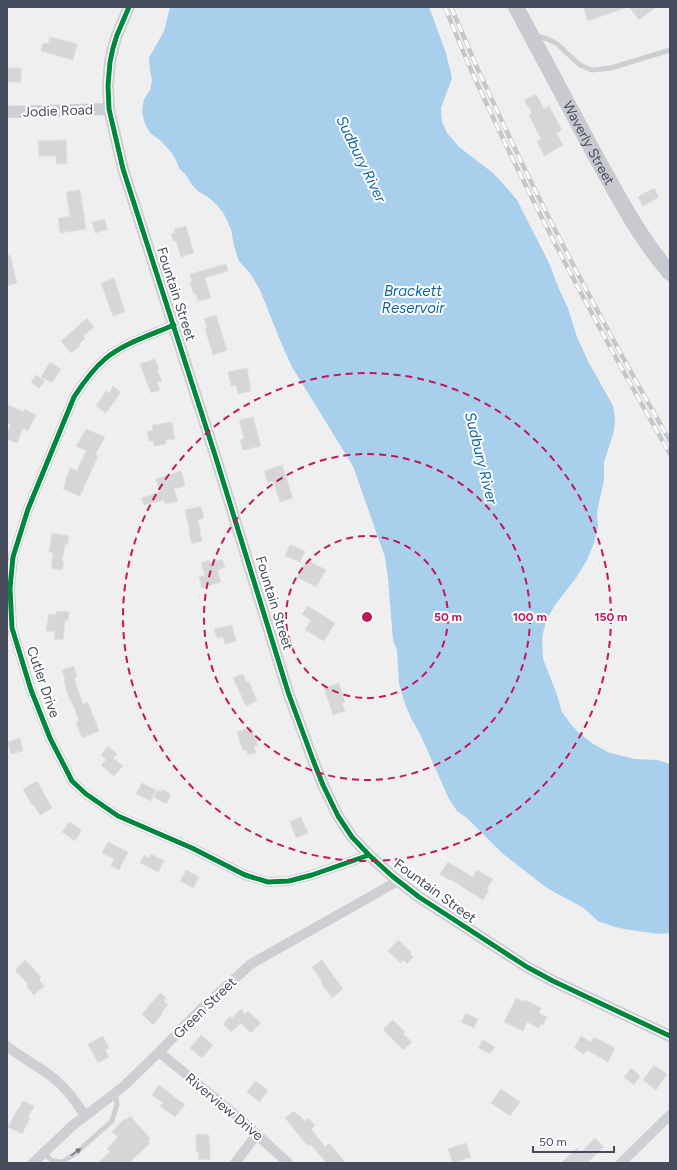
<svg xmlns="http://www.w3.org/2000/svg" width="677" height="1170" viewBox="0 0 677 1170" font-family="Figtree,sans-serif">
<style>
.water{fill:#a8cfec}
.building{fill:#d6d6d9;stroke:#e0e0e2}
.lines{fill:none;stroke-linecap:round;stroke-linejoin:round}
.service{stroke:#cdcfd2;stroke-width:5}
.minor{stroke:#cdcfd2;stroke-width:10}
.tertiary{stroke:#cdcfd2;stroke-width:12}
.primary{stroke:#c8cacf;stroke-width:16}
.rail-casing{stroke:#c6c7ca;stroke-width:4.5}
.rail{stroke:#fff;stroke-width:3;stroke-dasharray:9;stroke-linecap:butt}
.cycleway-casing{stroke:#fff;stroke-width:8}
.cycleway{stroke:#00873e;stroke-width:5}
.oneway{fill:#757a85}
.ring{fill:none;stroke:#c2185b;stroke-width:2;stroke-dasharray:7 5}
.labels{text-anchor:middle;dominant-baseline:central;stroke-width:4;stroke-linejoin:round;paint-order:stroke}
.street-label{font-size:14px;fill:#464c5b;stroke:#fff}
.water-label{font-size:15px;font-style:italic;fill:#0d65a7;stroke:#fff}
.centre{fill:#c2185b;stroke:#fff;stroke-width:2}
.ring-label{font-size:12px;text-anchor:middle;font-weight:bold;fill:#c2185b;stroke:#fff;stroke-width:4;stroke-linejoin:round;paint-order:stroke}
</style>
<rect width="100%" height="100%" fill="#efefef"/>
<!-- water -->
<path class="water" d="M170,7H429L446,53L452,78L441,108L442,122L447,133L459,147L493,173L505,186L517,200L549,263L559,289L568,308L577,337L588,361L613,406L615,418L614,431L604,462V480L597,512L598,526L594,543L587,560L576,578L555,605L546,621L542,637L543,659L556,692L562,712L570,723L578,732L593,744L610,753L635,759L657,760L670,764V933L660,934L630,930L615,927L598,921L582,907L547,888L502,853L467,818L457,811L449,799L420,734L411,718L404,701L399,684L397,650L393,640L388,578L385,557L353,466L292,367L282,345L260,290L250,273L239,261L234,246L231,229L224,214L216,204L208,197L198,191L192,185L186,175L179,168L176,160L171,152L161,141L150,133L145,124L142,112L144,99L150,90L152,80L150,71L149,58L164,31Z"/>
<!-- building -->
<path class="building" d="M583,7H624L625,8L588,21Z
M629,7H656L639,20Z
M50,37L77,44L73,60L41,51L43,43L48,44Z
M7,68H21V82H7Z
M536,94L544,109L549,106L562,130L556,133L563,145L544,156L537,141L541,139L529,115L532,113L524,100Z
M66,140L67,164H56V156H39L38,141Z
M654,188L659,197L643,206L638,197Z
M80,190L86,229L60,233L58,218L70,216L66,192Z
M105,219L107,230L95,233L92,222Z
M186,226L194,253L181,257L176,241L174,242L171,234L175,233L174,229Z
M10,255L17,283L7,286V256Z
M226,264L228,271L205,278L211,298L198,301L196,294H194L190,283L192,282L190,274Z
M114,278L125,312L113,316L101,283Z
M216,315L227,350L213,355L205,329L207,328L204,319Z
M87,318L94,327L83,336L85,338L79,344L80,346L71,353L61,341Z
M155,359L159,369L157,370L162,381L157,382L160,390L151,393L140,364Z
M50,362L61,369L52,383L41,377Z
M247,368L251,391L238,394L236,385L231,386L228,372Z
M36,375L45,381L39,388L31,382Z
M113,386L121,392L106,413L96,406L106,391L109,393Z
M9,405L23,412L25,409L36,415L28,431L23,428L17,443L7,439V433L11,425L7,423V411Z
M253,417L261,446L243,450L240,440L244,438L239,420Z
M172,422L175,439L166,440V444L154,446L153,441H149L147,431H153L152,425Z
M86,429L105,437L95,455L98,456L80,496L63,489L66,482L65,481L70,468L77,471L86,451L76,446Z
M282,465L293,498L280,502L273,481L268,483L264,471Z
M181,471L185,486L174,489L178,501L165,504L164,500L144,505L141,498L160,492L156,479Z
M201,506L204,518L198,520L201,534H200L202,541L192,544L189,533L190,532L185,510Z
M52,533L69,536L68,544H65L62,561H64L62,570L51,568L53,553L49,552Z
M290,545L305,551L300,562L285,556Z
M222,559L225,567L217,570L221,582L202,588L199,577L205,575L201,563L209,560L210,563Z
M307,560L326,570L316,587L297,577Z
M308,606L335,623L324,641L305,630L311,620L302,614Z
M56,611L69,612L68,620H65L63,640L54,639L55,632L46,631L49,614L56,615Z
M232,625L236,641L225,644L223,637L217,638L214,629Z
M74,666L77,677L74,678L83,704L88,702L99,731L82,738L76,722L79,720L71,700L70,701L64,681L65,680L62,670Z
M243,674L247,683L249,682L257,701L246,706L233,678Z
M339,683L345,702L342,703L345,711L333,715L324,688Z
M251,727L258,746L254,747L256,753L248,755L246,750L243,751L237,732Z
M20,738L23,751L11,754L8,742Z
M108,746L117,754L113,758L123,766L114,776L101,765L106,760L101,755Z
M37,781L52,808L40,815L33,804L32,805L23,789Z
M142,783L156,790L151,801L136,794Z
M162,789L170,794L169,795L171,796L166,804L154,797L158,790L161,792Z
M301,817L308,833L296,838L290,822Z
M69,822L82,830L75,841L62,832Z
M108,842L128,852L119,870L111,866L114,859L102,853Z
M151,854L164,861L158,872L140,863L144,855L149,858Z
M448,862L473,877L477,870L493,879L487,888L489,890L483,900L450,879L449,880L440,874Z
M186,870L199,877L193,888L180,881Z
M398,940L411,952L410,954L413,957L407,964L403,960L401,963L388,951Z
M25,960L41,977L39,980L44,986L34,995L26,986L28,984L15,970Z
M322,960L343,989L332,998L321,983L322,981L312,967Z
M160,993L166,998L164,1001L168,1005L162,1012V1014L153,1025L142,1014Z
M516,998L524,1002L525,1000L541,1008L539,1013L547,1017L543,1025L541,1024L539,1028L527,1022L523,1031L504,1022Z
M241,1009L245,1014L248,1011L261,1023L251,1033L241,1023L231,1032L223,1024L230,1016L232,1018Z
M466,1013L478,1019L474,1028L461,1022Z
M393,1020L405,1032L403,1034L412,1042L403,1050L383,1029Z
M201,1035L213,1045L202,1058L190,1048Z
M103,1036L109,1048L105,1050L109,1057L98,1063L88,1044Z
M581,1036L591,1042L594,1037L615,1048L608,1062L587,1050L584,1054L574,1048Z
M483,1040L495,1047L490,1054L478,1048Z
M654,1065L667,1074L656,1090L643,1080Z
M631,1068L640,1076L634,1085L624,1077Z
M255,1081L268,1090L260,1102L247,1092Z
M159,1085L185,1105L175,1117L160,1106L163,1103L152,1095Z
M501,1089L520,1102L510,1116L491,1103Z
M23,1101L34,1106L28,1117L30,1118L22,1134L8,1127L17,1110H18Z
M294,1111L297,1115L298,1114L305,1121L309,1118L315,1126L311,1129L325,1147L329,1143L346,1163H327L310,1144L308,1146L285,1118Z
M130,1116L150,1138L148,1141L150,1143L129,1163H98L110,1152L107,1149L118,1137L112,1132L124,1119L126,1120Z
M196,1134L209,1135V1143H210V1160L198,1159L199,1152H196Z
M595,1138L604,1147L587,1163H561L577,1148L581,1152Z
M466,1143L471,1157L453,1163L448,1149Z"/>
<g class="lines">
<!-- service -->
<path class="service" d="M535,36L545,38L556,43L580,65L592,70L611,68L670,50
M42,1153L53,1161L62,1162L76,1153L112,1121L117,1104L115,1093"/>
<!-- minor -->
<path class="minor" d="M174,325C153,334 122,344 105,359C92,370 83,383 74,397L28,509L13,557L10,588L12,628L31,690L50,738L72,781L86,794L118,816L192,848L245,875L268,882L289,881L312,875L369,855
M7,1046C20,1057 35,1064 48,1074C64,1085 75,1100 85,1116
M159,1052L238,1117L288,1163
M33,1163L72,1126L114,1094L125,1085L159,1052L204,1006L251,964L398,881
M235,1163L257,1134
M621,1163L670,1115"/>
<!-- tertiary -->
<path class="tertiary" d="M129,7L117,35L113,48L110,62L108,85L109,109L123,169L215,455L288,692L313,760L323,785L338,816L352,837L369,855L392,876L419,897L527,967L553,981L670,1036
M7,112L109,109"/>
<!-- primary -->
<path class="primary" id="s1" d="M516,7C542,56 569,106 595,155C618,196 639,237 670,273"/>
<defs>
<path id="rail" d="M445,7C457,37 469,67 483,96C539,218 603,337 670,454
M451,7C464,36 475,65 489,93C543,212 605,328 670,441"/>
</defs>
<!-- rail casing -->
<use href="#rail" class="rail-casing"/>
<!-- rail -->
<use href="#rail" class="rail"/>
<defs>
<path id="cycleway" d="M129,7L117,35L113,48L110,62L108,85L109,109L123,169L215,455L288,692L313,760L323,785L338,816L352,837L369,855L392,876L419,897L527,967L553,981L670,1036
M174,325C153,334 122,344 105,359C92,370 83,383 74,397L28,509L13,557L10,588L12,628L31,690L50,738L72,781L86,794L118,816L192,848L245,875L268,882L289,881L312,875L369,855"/>
</defs>
<!-- cycleway casing -->
<use href="#cycleway" class="cycleway-casing"/>
<!-- cycleway -->
<use href="#cycleway" class="cycleway"/>
</g>
<!-- one-way arrows -->
<defs><path id="oneway-solid" d="M-6-.8H1V-3.2L6.5 0L1 3.2V.8H-6Z"/></defs>
<use class="oneway" href="#oneway-solid" transform="translate(76 1152) rotate(-36)"/>
<!-- distance rings -->
<g class="ring">
<circle cx="367" cy="617" r="81"/>
<circle cx="367" cy="617" r="163"/>
<circle cx="367" cy="617" r="244"/>
</g>
<g class="labels">
<!-- street labels -->
<g class="street-label">
<text transform="translate(58 111) rotate(-2)">Jodie Road</text>
<text stroke="none"><textPath href="#s1" startOffset="154">Waverly Street</textPath></text>
<text transform="translate(176 294) rotate(72)">Fountain Street</text>
<text transform="translate(274 603) rotate(73)">Fountain Street</text>
<text transform="translate(43 682) rotate(71)">Cutler Drive</text>
<text transform="translate(435 891) rotate(36)">Fountain Street</text>
<text transform="translate(205 1008) rotate(-44)">Green Street</text>
<text transform="translate(224 1107) rotate(40)">Riverview Drive</text>
</g>
<!-- water labels -->
<g class="water-label">
<text transform="translate(361 159) rotate(64)">Sudbury River</text>
<text x="413" y="291">Brackett<tspan x="413" dy="17">Reservoir</tspan></text>
<text transform="translate(481 458) rotate(76)">Sudbury River</text>
</g>
</g>
<circle cx="367" cy="617" r="6" class="centre"/>
<g class="ring-label">
<text x="448" y="621">50 m</text>
<text x="530" y="621">100 m</text>
<text x="611" y="621">150 m</text>
</g>
<!-- border -->
<rect width="677" height="1170" fill="none" stroke="#464c5b" stroke-width="16"/>
<!-- scale -->
<path d="M533 1146v6h81v-6" fill="none" stroke="#464c5b" stroke-width="2"/>
<text x="539" y="1146" font-size="12" fill="#464c5b" stroke="#ffffff" stroke-width="3" paint-order="stroke">50 m</text>
</svg>
